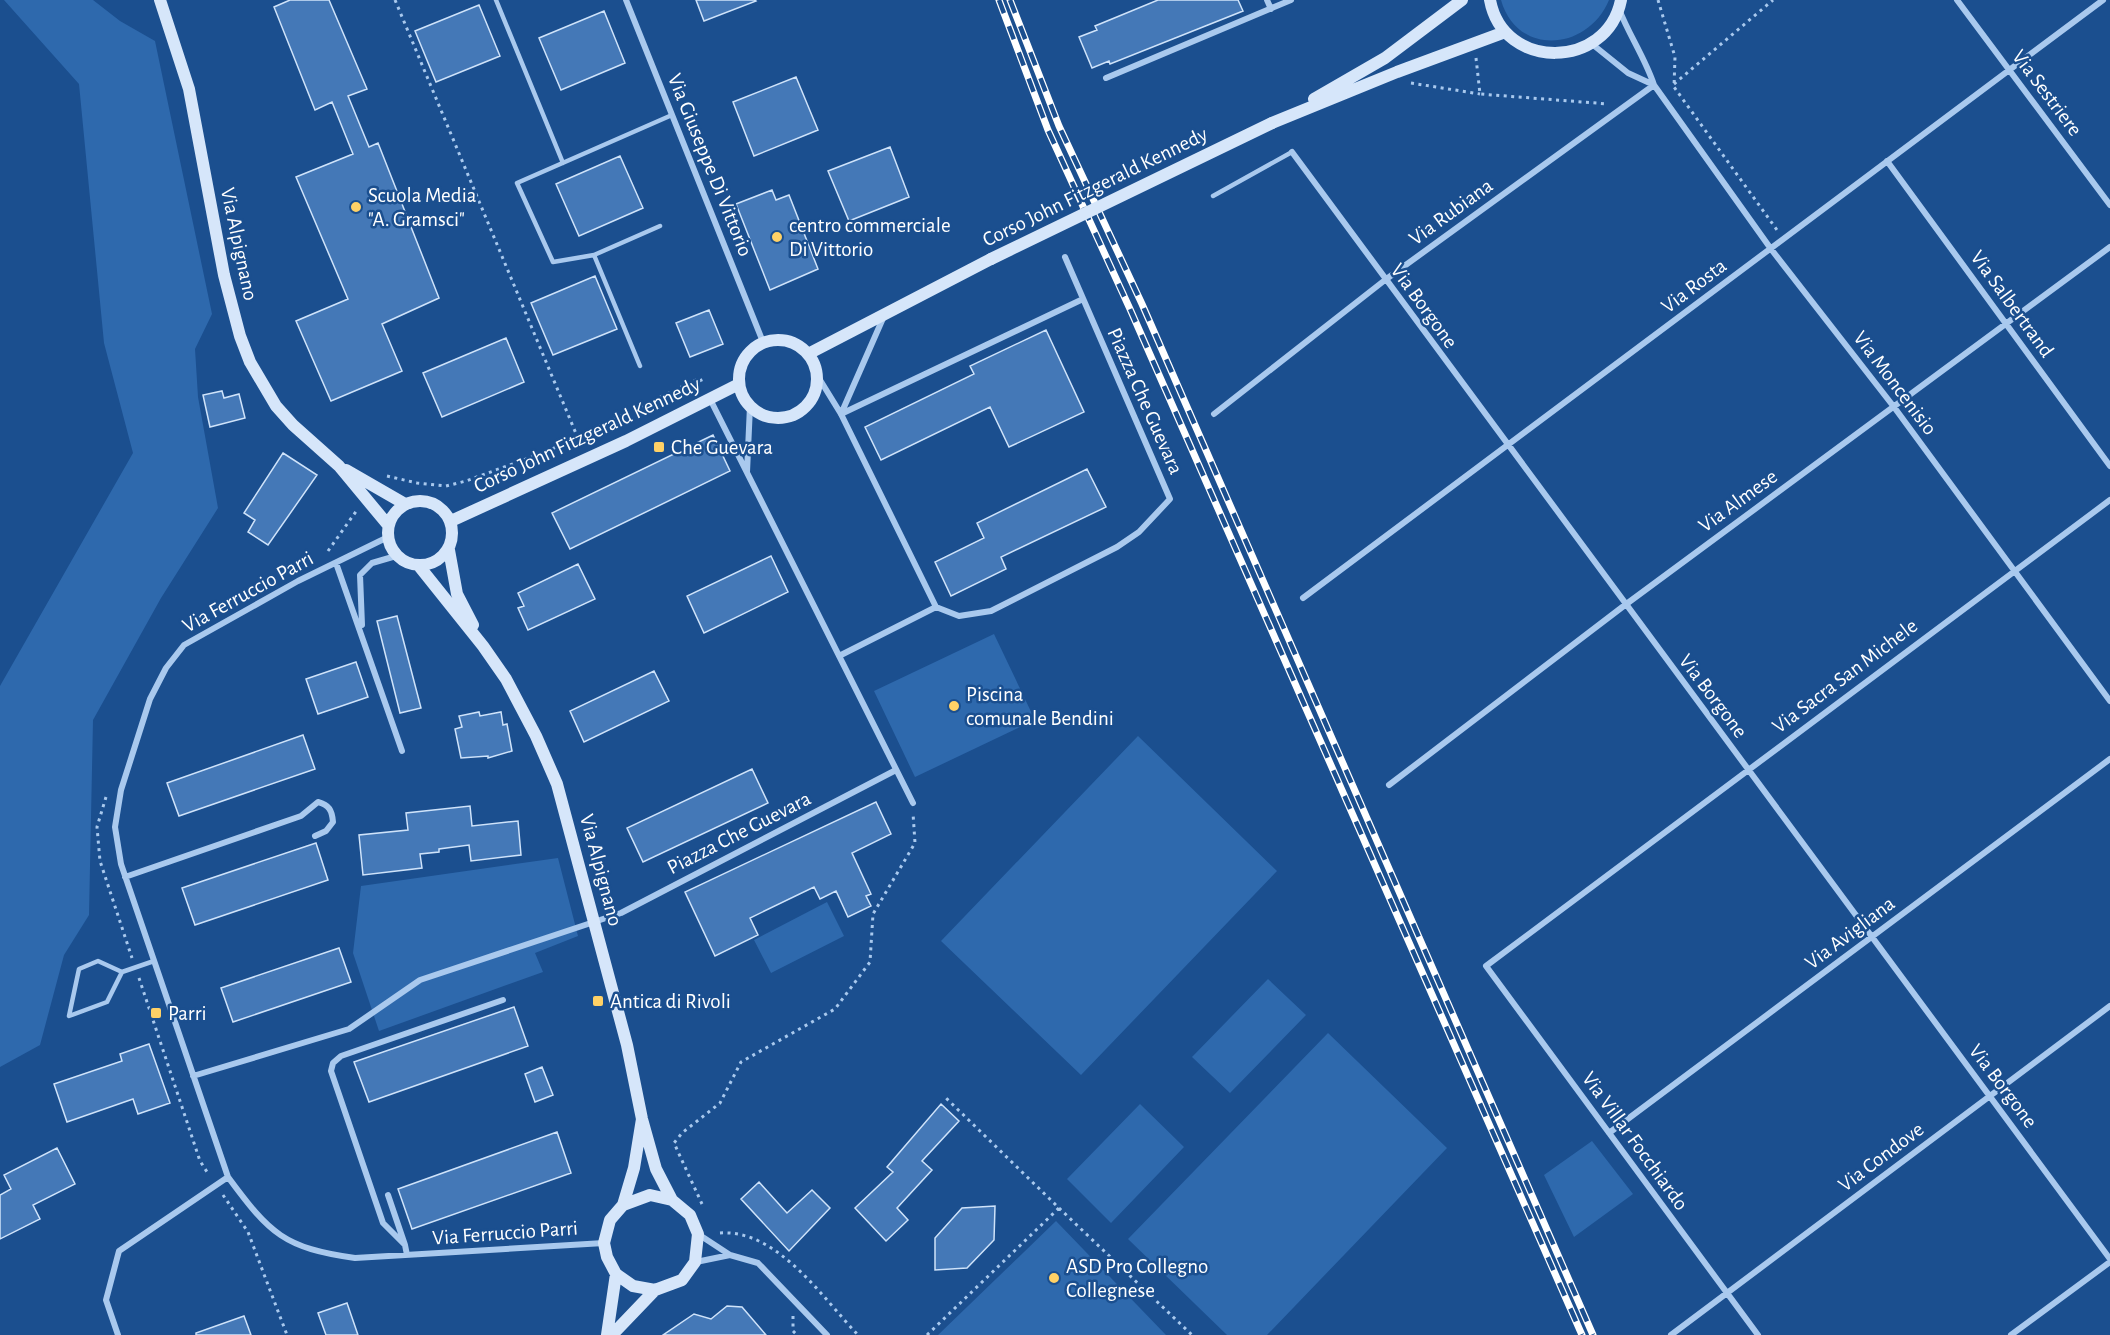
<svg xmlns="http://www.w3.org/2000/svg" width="2110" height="1335" viewBox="0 0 2110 1335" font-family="'Alegreya Sans',sans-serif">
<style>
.green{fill:#2e69ad}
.building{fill:#4478b7;stroke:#cfe3fa;stroke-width:1.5}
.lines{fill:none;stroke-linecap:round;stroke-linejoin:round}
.path{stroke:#a9c9ee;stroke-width:3;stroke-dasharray:3 4.5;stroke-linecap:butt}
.lane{stroke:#a9c9ee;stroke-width:4.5}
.street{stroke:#a9c9ee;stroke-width:6}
.secondary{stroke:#d6e6fa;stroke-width:12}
.rail-casing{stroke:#fff;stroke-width:7}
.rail{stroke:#1b4f8f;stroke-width:4.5;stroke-dasharray:14;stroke-linecap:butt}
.secondary-bridge{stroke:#d6e6fa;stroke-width:12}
.poi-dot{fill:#ffd166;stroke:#1b4f8f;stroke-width:2}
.labels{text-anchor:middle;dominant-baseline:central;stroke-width:5;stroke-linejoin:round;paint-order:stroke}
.street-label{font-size:21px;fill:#fff;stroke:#1b4f8f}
.poi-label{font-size:21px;fill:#fff;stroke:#1b4f8f;text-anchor:start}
</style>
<rect width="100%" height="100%" fill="#1b4f8f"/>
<!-- green -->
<path class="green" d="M4,0H93L120,21L155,41L212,314L195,349L198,397L218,508L161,598L93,720L89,915L64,955L40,1045L0,1067V686L133,453L104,343L79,84Z
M1501,0H1609C1588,51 1517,57 1501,0Z
M994,634L1035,720L915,777L874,691Z
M1138,736L1277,871L1081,1075L941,941Z
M558,858L578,936L535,953L543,972L379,1031L353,953L361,886Z
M827,902L844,936L771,973L754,940Z
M1268,979L1306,1015L1230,1093L1192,1057Z
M1328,1033L1447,1148L1267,1335H1227L1128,1239Z
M1140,1104L1184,1147L1111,1223L1067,1179Z
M1592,1141L1633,1194L1574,1237L1544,1175Z
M1056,1221L1166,1335H938Z"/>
<!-- building -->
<path class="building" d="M290,0H329L367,89L348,96L369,147L378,143L439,298L382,324L402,371L331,401L296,321L348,299L296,177L353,154L332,102L315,110L274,7Z
M696,0H755L756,1L704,21Z
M1158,0H1238L1243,11L1110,64L1109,61L1092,68L1079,37L1097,30L1095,26Z
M479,5L500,56L436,82L415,31Z
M604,11L625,63L561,90L539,38Z
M796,77L818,130L754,156L733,102Z
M890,147L909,197L849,221L828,171Z
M620,156L643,208L579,236L556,184Z
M772,190L776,200L789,195L818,269L770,290L736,204Z
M595,276L617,329L553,355L531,303Z
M709,310L723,344L690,357L676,323Z
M1046,330L1084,412L1009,447L990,407L881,460L865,427L974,374L970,366Z
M506,338L524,382L442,417L423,373Z
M222,391L224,398L239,394L245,418L210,427L203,395Z
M713,435L730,471L570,549L552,513Z
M283,453L317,475L268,545L248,532L255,520L244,513Z
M1087,469L1106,507L1001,557L1006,569L951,596L935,562L984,538L977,523Z
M771,556L788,592L704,633L687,596Z
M578,564L595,599L528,630L518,608L524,606L518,593Z
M397,616L421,708L400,713L377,621Z
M356,662L368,697L318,714L306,679Z
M654,671L669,701L584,742L570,711Z
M479,712L480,716L501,712L503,725L507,724L512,751L488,758V756L461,758L455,729L462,727L459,716Z
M303,735L315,769L179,816L167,783Z
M752,769L768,803L643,862L627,828Z
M876,802L891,834L852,853L871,894L866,896L871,906L848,917L836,891L820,899L814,887L750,918L758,935L715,956L685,892Z
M470,806L472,826L518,821L521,855L471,861L469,845L439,849V852L420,854L422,868L363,875L359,835L408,830L406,813Z
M316,843L328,880L195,925L182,888Z
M339,948L351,982L233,1022L221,988Z
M514,1007L528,1046L369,1102L354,1062Z
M149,1044L170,1103L138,1114L133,1099L67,1122L54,1084L122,1061L120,1054Z
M542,1067L553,1095L535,1102L525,1074Z
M941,1104L959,1121L922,1161L932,1170L897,1208L908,1220L886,1241L855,1208L893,1172L887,1167Z
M557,1132L571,1173L412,1229L398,1189Z
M57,1148L75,1184L33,1205L40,1219L0,1239V1195L11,1189L4,1175Z
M759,1182L787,1213L812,1190L830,1208L789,1251L741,1199Z
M995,1206L994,1240L967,1268L935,1270V1238L962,1208Z
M347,1303L358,1335H326L318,1313Z
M727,1306L742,1307L766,1335H663L694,1314L711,1319Z
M244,1316L251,1335H196V1333Z"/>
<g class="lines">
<!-- path -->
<path class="path" d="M395,0L577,436
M1658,0L1675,57L1674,87L1777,230
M1476,58L1480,94L1608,104
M1411,83L1480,94
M1674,84L1773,0
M387,476L417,483L446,486L466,481L548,451L700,378L703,385
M328,551L357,510
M106,797L97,827L100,861L132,958
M139,978L200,1161L209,1175
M223,1195L248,1232L287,1335
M702,1204L674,1143L682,1133L720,1103L741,1062L835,1009L870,962L873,914L915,843L913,813
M1059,1208L1192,1335
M720,1233C777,1229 822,1297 858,1335
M793,1316V1331L797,1335
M927,1335L1059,1208L945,1097"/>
<!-- lane -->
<path class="lane" d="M496,0L563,163
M1213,196L1292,152
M594,255L553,262L517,183L672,115
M640,366L594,255L660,226
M122,972L98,961L79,969L69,1016L107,1002L122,972L154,961"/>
<!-- street -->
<path class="street" d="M626,0L763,342
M1267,0L1271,9
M1957,0L2110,205
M1619,9C1629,35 1645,58 1654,85L1771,249L1894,407L2110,701
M1592,44L1628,73L1654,85
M1106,78L1291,0
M1292,152L2110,1259
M1887,161L2110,466
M817,375L841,414L936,607L839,656
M710,399L913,803
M841,414L1083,299
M841,414L884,316
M1214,414L1385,280L1654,85
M747,472L750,406
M388,537L298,581L184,645L166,668L150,699L121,790L115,827L121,864L228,1177C270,1234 284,1248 355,1258L604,1243
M336,563L402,751
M1303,598L2103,0
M936,607L959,616L991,611L1117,547L1139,532L1170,499L1065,257
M362,625L360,575L372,563L396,556
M1389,785L1625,605L2110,247
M125,877L301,816L318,802C329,805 332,810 333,822L326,831L315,836
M193,1076L349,1029L420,980L621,913L896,770
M1609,1133L2110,759
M388,1195L405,1245
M698,1234L730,1255L758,1263L827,1335
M407,1255L405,1245L383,1223L331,1071L333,1063L341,1056L503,1000
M696,1262L730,1255
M118,1335L106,1300L119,1251L228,1177
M1671,1335L2110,1006
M1758,1335L1486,966L2110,500
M2011,1335L2110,1262"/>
<!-- secondary -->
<path class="secondary" d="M160,0L189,89L224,275L240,336L250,362L276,406L293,425L339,466L388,525
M1490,0C1503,71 1607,70 1621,0
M1314,99L1385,58L1462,0
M1272,123L1397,72L1505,32
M739 379a39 39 0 1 1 78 0a39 39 0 1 1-78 0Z
M808,354L991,259
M346,470L405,504
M388 533a32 32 0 1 1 64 0a32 32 0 1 1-64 0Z
M451,521L626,441L739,384
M449,550L457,594L473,625
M419,566L483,646L506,679L536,736L557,784L627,1045L642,1119L656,1169L672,1200L690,1215L698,1234L695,1262L682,1280L655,1290L633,1286L616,1274L607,1257L604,1243L610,1220L623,1205L634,1168L642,1119
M623,1205L650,1195L672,1200
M607,1335L616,1274
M612,1335L655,1290"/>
<defs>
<path id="rail" d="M999,0L1048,130L1130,309L1582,1335
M1010,0L1059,126L1142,304L1593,1335"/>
</defs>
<!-- rail casing -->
<use href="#rail" class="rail-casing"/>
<!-- rail -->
<use href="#rail" class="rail"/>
<!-- secondary-bridge -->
<path class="secondary-bridge" d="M991,259L1272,123"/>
</g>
<!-- markers -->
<g class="poi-dot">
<circle cx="356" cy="207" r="6"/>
<circle cx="777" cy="237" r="6"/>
<rect x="653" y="441" width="12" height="12" rx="3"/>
<circle cx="954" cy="706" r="6"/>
<rect x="592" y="995" width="12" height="12" rx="3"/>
<rect x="150" y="1007" width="12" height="12" rx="3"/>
<circle cx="1054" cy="1278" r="6"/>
</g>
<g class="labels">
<!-- street labels -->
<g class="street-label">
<text transform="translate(2047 93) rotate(53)">Via Sestriere</text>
<text transform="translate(710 165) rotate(68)">Via Giuseppe Di Vittorio</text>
<text transform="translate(1095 187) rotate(-26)">Corso John Fitzgerald Kennedy</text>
<text transform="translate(1451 212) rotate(-36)">Via Rubiana</text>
<text transform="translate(239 244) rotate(78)">Via Alpignano</text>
<text transform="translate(1694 286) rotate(-37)">Via Rosta</text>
<text transform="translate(2012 304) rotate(54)">Via Salbertrand</text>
<text transform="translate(1424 306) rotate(54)">Via Borgone</text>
<text transform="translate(1895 383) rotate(53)">Via Moncenisio</text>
<text transform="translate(1145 401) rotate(66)">Piazza Che Guevara</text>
<text transform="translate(587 435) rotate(-25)">Corso John Fitzgerald Kennedy</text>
<text transform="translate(1738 501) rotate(-36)">Via Almese</text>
<text transform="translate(248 592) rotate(-29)">Via Ferruccio Parri</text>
<text transform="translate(1845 676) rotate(-37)">Via Sacra San Michele</text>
<text transform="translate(1713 696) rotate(53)">Via Borgone</text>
<text transform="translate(739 833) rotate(-27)">Piazza Che Guevara</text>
<text transform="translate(601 870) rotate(75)">Via Alpignano</text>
<text transform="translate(1850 933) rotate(-37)">Via Avigliana</text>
<text transform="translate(2003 1086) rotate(53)">Via Borgone</text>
<text transform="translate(1635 1141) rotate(54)">Via Villar Focchiardo</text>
<text transform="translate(1881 1157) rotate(-37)">Via Condove</text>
<text transform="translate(505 1233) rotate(-4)">Via Ferruccio Parri</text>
</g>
<!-- poi labels -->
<g class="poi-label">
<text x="368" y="195">Scuola Media<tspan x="368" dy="24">"A. Gramsci"</tspan></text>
<text x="789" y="225">centro commerciale<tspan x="789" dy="24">Di Vittorio</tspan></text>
<text x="671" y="447">Che Guevara</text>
<text x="966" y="694">Piscina<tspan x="966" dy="24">comunale Bendini</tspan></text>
<text x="610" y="1001">Antica di Rivoli</text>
<text x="168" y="1013">Parri</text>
<text x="1066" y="1266">ASD Pro Collegno<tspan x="1066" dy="24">Collegnese</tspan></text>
</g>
</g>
</svg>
